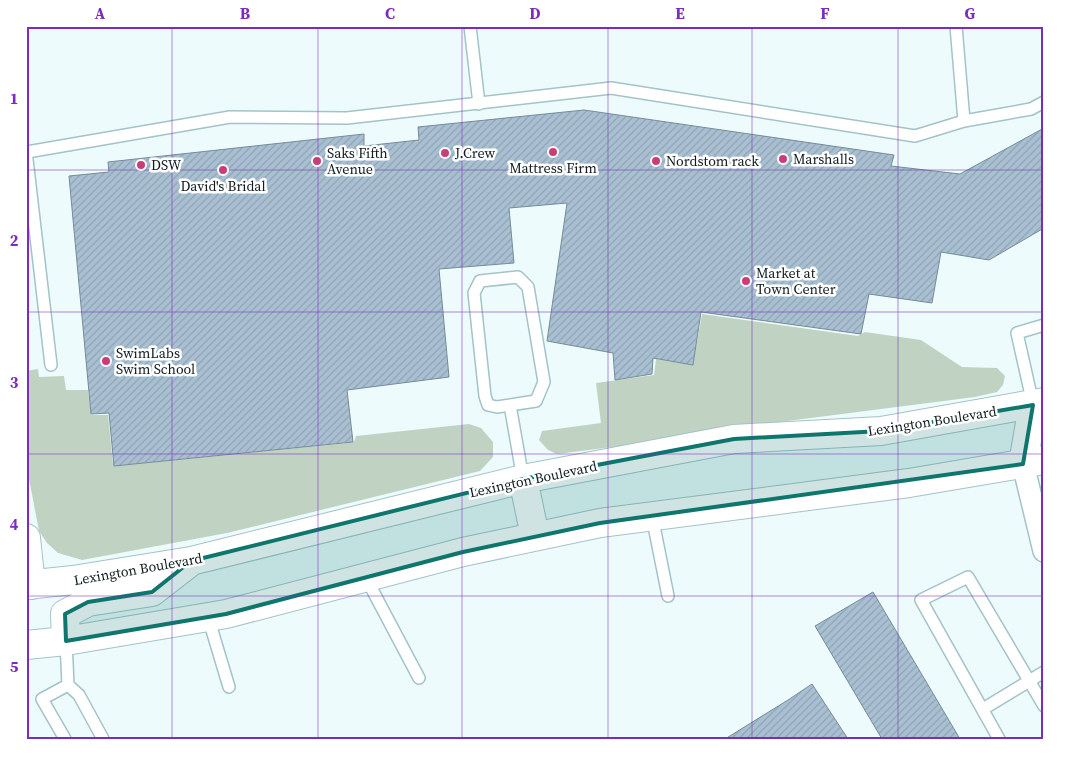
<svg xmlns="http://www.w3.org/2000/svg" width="1070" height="765" viewBox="0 0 1070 765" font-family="'Source Serif 4',serif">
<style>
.green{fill:#c0d3c2}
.building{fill:url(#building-hatch);stroke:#758b9b}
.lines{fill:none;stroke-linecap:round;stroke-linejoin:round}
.service-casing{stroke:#a3c3c8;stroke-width:14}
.minor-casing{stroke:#a3c3c8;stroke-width:24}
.tertiary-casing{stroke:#a3c3c8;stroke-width:30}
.secondary-casing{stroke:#a3c3c8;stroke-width:30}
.service{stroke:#fff;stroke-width:11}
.minor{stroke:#fff;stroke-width:21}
.tertiary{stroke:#fff;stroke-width:28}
.secondary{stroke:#fff;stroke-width:28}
.marked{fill:#0f766e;fill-opacity:0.2;stroke:#0f766e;stroke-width:4;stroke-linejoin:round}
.grid{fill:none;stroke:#7b2cbf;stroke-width:1;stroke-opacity:0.55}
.poi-dot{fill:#c73e79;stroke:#fff;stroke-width:2}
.labels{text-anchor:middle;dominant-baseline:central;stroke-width:5;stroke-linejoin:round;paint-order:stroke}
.poi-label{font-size:14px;fill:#101c1e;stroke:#fff;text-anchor:start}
.street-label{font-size:14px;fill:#101c1e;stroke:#fff}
.neatline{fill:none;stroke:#7b2cbf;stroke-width:2}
.grid-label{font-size:16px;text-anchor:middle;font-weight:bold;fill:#7b2cbf}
</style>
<defs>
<pattern id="building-hatch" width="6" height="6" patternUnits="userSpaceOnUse" patternTransform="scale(1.25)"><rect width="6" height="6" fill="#a8c0d1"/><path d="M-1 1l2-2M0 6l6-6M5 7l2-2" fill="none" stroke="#90a4b3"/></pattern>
</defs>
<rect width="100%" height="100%" fill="#eefbfd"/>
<!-- green -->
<path class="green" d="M702,314L858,336L865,332L921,340L962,367L997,368L1005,376L1003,385L997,392L975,397L710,431L636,444L557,454L548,450L539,440L542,431L601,423L596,383L654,375L656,359L693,365Z
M38,369L39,377L64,376L66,390H88L91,415H108L113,464L115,466L349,443L354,442L356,436L469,424L481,428L493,442V457L480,471L227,533L82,560L58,553L47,543L39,531L26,463V371Z"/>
<!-- building -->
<path class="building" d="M584,110L894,155L891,166L960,174L1044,128V228L989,260L941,252L932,303L869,294L861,334L701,312L693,365L653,358L652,374L615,380L613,353L547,341L567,203L509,208L514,263L439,269L449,377L347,390L353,442L114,466L109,413L91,414L69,176L109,172L108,162L364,134V146L419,140L418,127Z
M873,592L960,739H882L815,626Z
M812,684L848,739H725L788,700Z"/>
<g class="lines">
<defs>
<path id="service" d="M470,26L479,104
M956,26L964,121
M26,151L51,365
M27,152L230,117L347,118L611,88L915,136L964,121L1031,109L1044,102
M518,277L528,287L544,382L536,401L497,407L488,405L485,396L474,293L480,281Z
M1033,404L1017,333L1044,325
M510,405L523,479
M652,516L668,596
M366,578L419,678
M208,617L229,687
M66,641L68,685L79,695L103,739
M983,709L1044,672
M65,739L42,699L68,685
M999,739L921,600L968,577L1044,706"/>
<path id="minor" d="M1023,464L1044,551"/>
<path id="tertiary" d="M26,538L31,585"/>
<path id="secondary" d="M1023,464L1033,405
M523,479L535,536
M26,585L73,580L191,561L523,479L734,439L881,431L1044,402
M66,641L65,614L88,602L152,592L188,564
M26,645L66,641L226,614L463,552L600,523L909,483L1044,460"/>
</defs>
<!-- service casing -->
<use href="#service" class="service-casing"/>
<!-- minor casing -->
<use href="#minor" class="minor-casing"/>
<!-- tertiary casing -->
<use href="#tertiary" class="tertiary-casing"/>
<!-- secondary casing -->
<use href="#secondary" class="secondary-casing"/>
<!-- service -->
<use href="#service" class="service"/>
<!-- minor -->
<use href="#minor" class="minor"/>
<!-- tertiary -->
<use href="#tertiary" class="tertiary"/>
<!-- secondary -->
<use href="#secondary" class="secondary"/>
</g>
<!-- marked area -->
<path class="marked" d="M1033,405L1023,464L600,523L463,552L226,614L66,641L65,614L88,602L152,592L191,561L523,479L734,439L881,431Z"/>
<!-- grid -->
<path class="grid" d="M172,26V739M318,26V739M462,26V739M608,26V739M752,26V739M898,26V739M26,170H1044M26,312H1044M26,454H1044M26,596H1044"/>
<!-- markers -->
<g class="poi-dot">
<circle cx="553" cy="152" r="5"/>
<circle cx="445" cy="153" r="5"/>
<circle cx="783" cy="159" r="5"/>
<circle cx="317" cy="161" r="5"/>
<circle cx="656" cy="161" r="5"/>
<circle cx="141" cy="165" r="5"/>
<circle cx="223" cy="170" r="5"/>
<circle cx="746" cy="281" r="5"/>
<circle cx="106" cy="361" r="5"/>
</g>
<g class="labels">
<!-- poi labels -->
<g class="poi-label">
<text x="327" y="153">Saks Fifth<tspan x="327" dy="16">Avenue</tspan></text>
<text x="455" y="153">J.Crew</text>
<text x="793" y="159">Marshalls</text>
<text x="666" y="161">Nordstom rack</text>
<text x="151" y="165">DSW</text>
<text x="553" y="168" text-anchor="middle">Mattress Firm</text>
<text x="223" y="186" text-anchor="middle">David's Bridal</text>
<text x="756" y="273">Market at<tspan x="756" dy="16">Town Center</tspan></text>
<text x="116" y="353">SwimLabs<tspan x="116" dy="16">Swim School</tspan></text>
</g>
<!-- street labels -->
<g class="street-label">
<text transform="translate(932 421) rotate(-9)">Lexington Boulevard</text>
<text transform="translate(533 479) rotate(-12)">Lexington Boulevard</text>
<text transform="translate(138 569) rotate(-10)">Lexington Boulevard</text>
</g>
</g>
<!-- border -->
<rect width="1070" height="765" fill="none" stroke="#ffffff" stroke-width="55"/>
<rect x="28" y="28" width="1014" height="710" class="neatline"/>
<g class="grid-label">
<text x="100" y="19">A</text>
<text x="245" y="19">B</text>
<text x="390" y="19">C</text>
<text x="535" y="19">D</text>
<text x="680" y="19">E</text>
<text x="825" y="19">F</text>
<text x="970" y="19">G</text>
<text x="14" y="104">1</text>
<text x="14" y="246">2</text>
<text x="14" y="388">3</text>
<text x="14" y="530">4</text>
<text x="14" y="672">5</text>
</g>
</svg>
